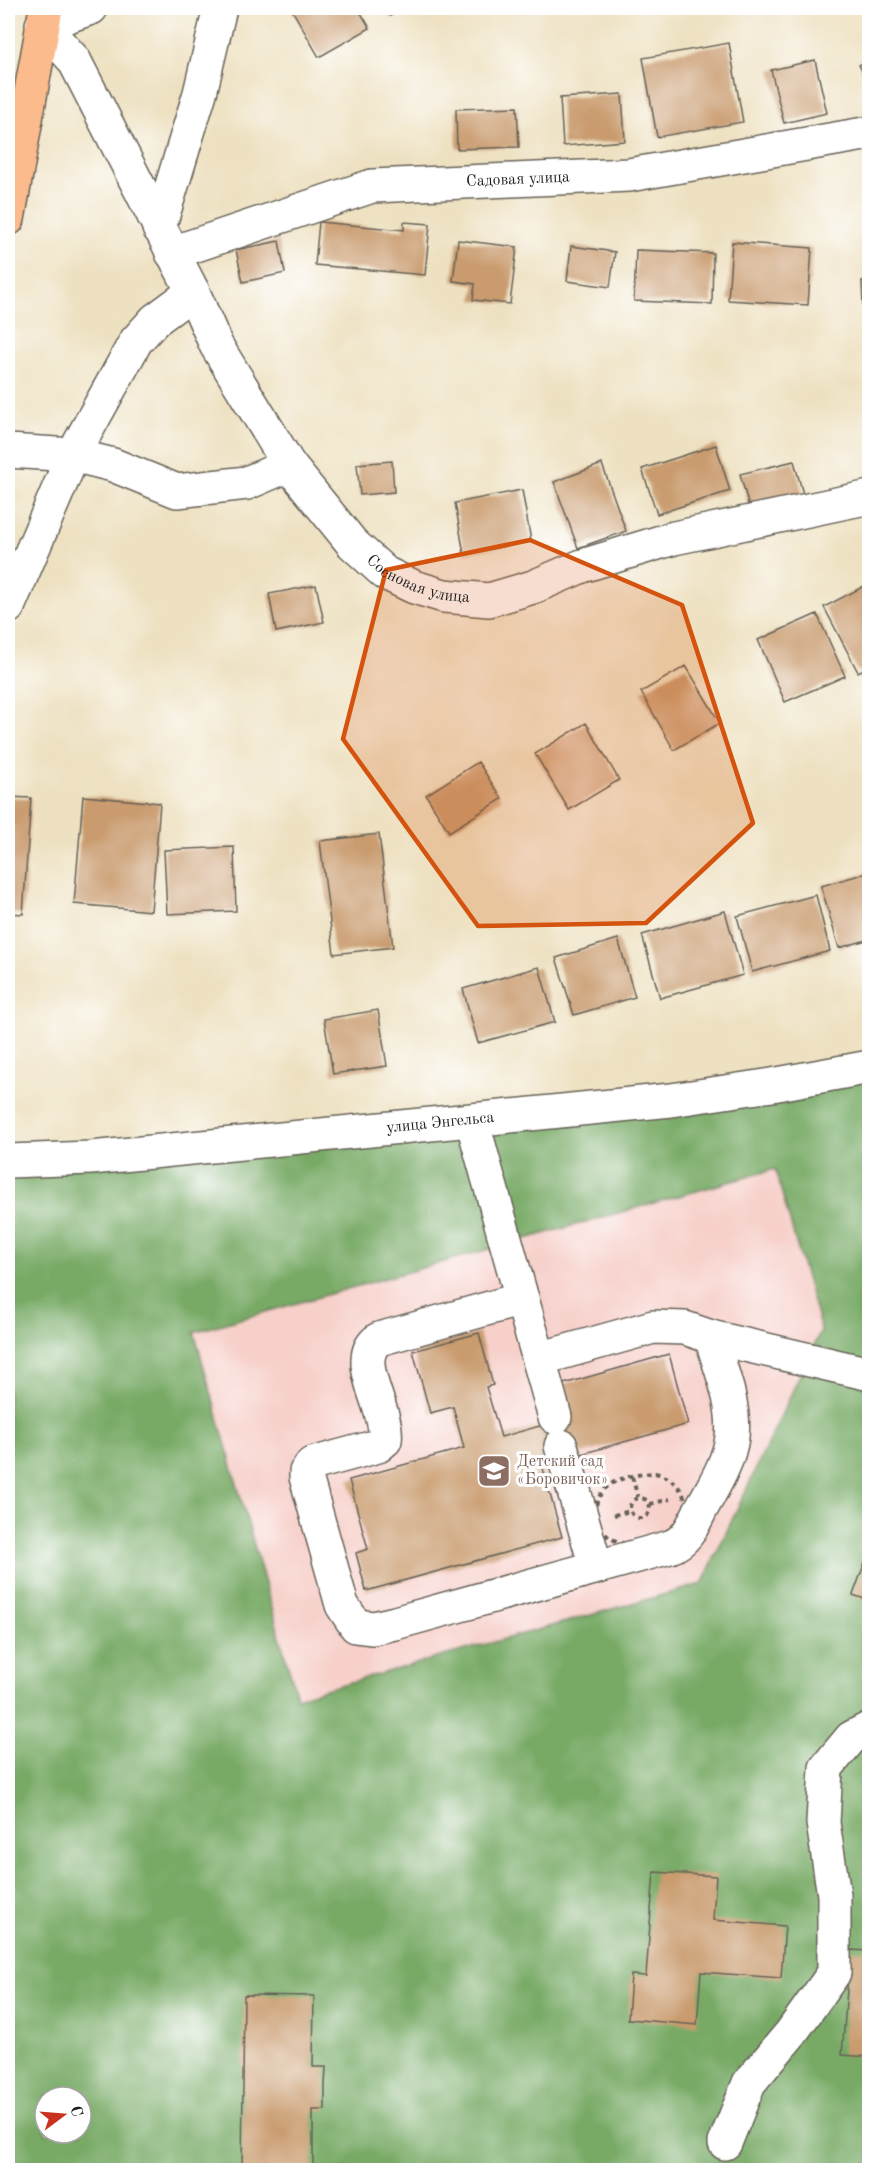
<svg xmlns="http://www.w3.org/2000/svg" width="877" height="2178" viewBox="0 0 877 2178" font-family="'Old Standard TT',serif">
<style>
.built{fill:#f7d0ca}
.forest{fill:#78aa66;stroke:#4a6341;stroke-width:1.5;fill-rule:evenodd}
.building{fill:#c99b6e}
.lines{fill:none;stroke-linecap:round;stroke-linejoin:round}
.minor-casing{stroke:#666156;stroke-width:36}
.major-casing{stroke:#666156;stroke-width:36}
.path{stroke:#666156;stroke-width:4;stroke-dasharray:4.5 4.5;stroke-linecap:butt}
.minor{stroke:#fff;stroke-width:33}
.major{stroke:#fbbb8c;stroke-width:33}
.marked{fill:#d4530e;fill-opacity:0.2;stroke:#d4530e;stroke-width:4.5;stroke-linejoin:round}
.labels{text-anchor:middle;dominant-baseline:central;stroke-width:6;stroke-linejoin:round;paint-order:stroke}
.street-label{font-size:16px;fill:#1c1c1c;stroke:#fff}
.education-label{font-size:16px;fill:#785e54;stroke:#fff;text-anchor:start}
</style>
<rect width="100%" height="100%" fill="#fff"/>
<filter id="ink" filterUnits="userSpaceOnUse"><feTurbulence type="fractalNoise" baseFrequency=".0167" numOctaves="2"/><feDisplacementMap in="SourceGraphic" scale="12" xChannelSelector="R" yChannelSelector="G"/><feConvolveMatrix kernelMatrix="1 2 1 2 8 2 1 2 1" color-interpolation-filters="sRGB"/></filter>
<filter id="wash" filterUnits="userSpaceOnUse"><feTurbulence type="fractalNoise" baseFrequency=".008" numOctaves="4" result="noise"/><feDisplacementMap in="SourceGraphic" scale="24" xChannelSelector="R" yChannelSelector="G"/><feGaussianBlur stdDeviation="1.35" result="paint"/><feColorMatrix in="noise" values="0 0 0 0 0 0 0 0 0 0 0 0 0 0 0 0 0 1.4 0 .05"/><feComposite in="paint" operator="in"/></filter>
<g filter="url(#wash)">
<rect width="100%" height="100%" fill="#eee1c1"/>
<!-- built -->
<path class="built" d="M775,1169L821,1330L702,1584L297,1697L194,1332Z"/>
<!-- forest -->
<path class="forest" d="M869,1067V2170H8V1161ZM775,1169L821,1330L702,1584L297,1697L194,1332ZM45,2097H81V2133H45Z"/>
<g id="blocks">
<!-- building -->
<path class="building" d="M291,8H358L370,28L319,57Z
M385,8H406L390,16Z
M729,43L743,122L657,137L643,58Z
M870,59V84L859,65Z
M815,60L827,113L784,123L771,70Z
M622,94L625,141L563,146L560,98Z
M517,107L519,147L457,149L456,109Z
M319,222L404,230V222L430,224L425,275L315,265Z
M458,240L517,247L510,304L473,300L475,284L453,281Z
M279,241L285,273L243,282L236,250Z
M732,242L812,248L808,305L728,300Z
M571,246L615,252L610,287L567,281Z
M636,250L713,253L712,304L634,301Z
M870,280V307H863L862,281Z
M716,445L730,491L657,514L642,469Z
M392,461L394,492L360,495L357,464Z
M794,461L803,494L749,507L740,474Z
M602,464L626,531L578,548L554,482Z
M522,490L531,541L464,554L455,503Z
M870,583V666L858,672L824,607Z
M316,585L324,622L276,632L269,594Z
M817,614L845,676L785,702L758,640Z
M686,666L720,723L674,750L641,692Z
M586,723L619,780L569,810L535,754Z
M478,762L502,799L449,832L426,795Z
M83,796L160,803L151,911L74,904Z
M8,797L31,798L23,914L8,913Z
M379,834L393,947L334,954L320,841Z
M234,847L236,911L167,914L164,850Z
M870,872V939L839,948L821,886Z
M816,895L830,951L752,972L737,916Z
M725,911L743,975L660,998L642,935Z
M618,939L635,997L574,1015L556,958Z
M539,967L555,1022L478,1043L463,989Z
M378,1010L387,1066L333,1074L324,1019Z
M479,1333L493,1385L486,1387L501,1437L568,1418L560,1385L669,1354L688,1424L542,1465L562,1537L366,1591L356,1553L368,1549L349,1480L464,1448L453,1407L430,1413L413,1351Z
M869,1551H870V1601L853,1595Z
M654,1872L716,1876L713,1920L785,1926L781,1978L701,1972L697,2025L628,2019L631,1975L646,1976Z
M850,1950L870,1951V2057L842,2055Z
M244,1995L314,1996L313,2067H326L325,2086V2110H313V2170H242Z"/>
</g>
</g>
<g filter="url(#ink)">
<use href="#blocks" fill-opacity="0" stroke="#666156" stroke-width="1.5"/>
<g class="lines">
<defs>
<g id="minor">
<path d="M91,8L42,25L74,60L193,292L216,345L289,465"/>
<path d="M159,228L200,93L220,8"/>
<path id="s1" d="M172,253L372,186L629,175L870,133"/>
<path id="s2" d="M8,451L73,455L113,465L177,491L247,483L289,465L352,543L385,573L414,587L444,596L489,600L533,587L582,566L674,538L870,497"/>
<path d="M8,607L73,455L136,341L155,320L193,292"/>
<path d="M472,1120L555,1417"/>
<path id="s3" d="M8,1161L91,1158L671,1100L772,1085L870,1067"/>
<path d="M522,1299L379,1339C349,1359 390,1412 385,1440L378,1446L312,1464L306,1472V1477L342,1605L356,1626L373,1628L395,1623L670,1547C687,1541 693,1525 701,1509C713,1487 729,1462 732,1437C736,1404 720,1368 711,1337"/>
<path d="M539,1359L653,1327L685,1328L711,1337L870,1374"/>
<path d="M561,1446L596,1567"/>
<path d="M725,2143L749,2083L791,2033L834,1973V1895L823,1823L826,1768L851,1738L870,1728"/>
</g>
<path id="major" d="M8,219L46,8"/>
</defs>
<!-- minor casing -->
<use href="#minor" class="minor-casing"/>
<!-- major casing -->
<use href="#major" class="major-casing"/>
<!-- path -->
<path class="path" d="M655,1473C680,1478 698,1507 675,1528C668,1535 656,1537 646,1540C637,1542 628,1545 619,1542C595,1535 587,1504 607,1487C618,1477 640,1474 655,1473Z
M632,1477L638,1497
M630 1508a10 10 0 1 1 20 0a10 10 0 1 1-20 0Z
M650,1504L670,1499
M614,1515L630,1511"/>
<!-- minor -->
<use href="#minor" class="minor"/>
<!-- major -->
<use href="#major" class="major"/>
</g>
</g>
<!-- marked area -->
<path class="marked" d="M530,540L682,605L753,823L646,923L478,926L343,739L386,570Z"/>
<!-- icons -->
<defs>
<symbol id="school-square" viewBox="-11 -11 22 22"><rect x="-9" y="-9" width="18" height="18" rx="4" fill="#8d6e63" stroke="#fff"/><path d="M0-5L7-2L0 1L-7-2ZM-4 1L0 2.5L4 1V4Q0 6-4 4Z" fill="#fff"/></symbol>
</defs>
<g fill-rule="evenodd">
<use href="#school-square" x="475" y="1452" width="38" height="38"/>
</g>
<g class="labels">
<!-- street labels -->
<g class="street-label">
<text stroke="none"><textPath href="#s1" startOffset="357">Садовая улица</textPath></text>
<text stroke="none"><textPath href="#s2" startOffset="470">Сосновая улица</textPath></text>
<text stroke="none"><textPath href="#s3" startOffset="434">улица Энгельса</textPath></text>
</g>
<!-- education labels -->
<g class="education-label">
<text x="517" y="1462">Детский сад<tspan x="517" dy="18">«Боровичок»</tspan></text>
</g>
</g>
<!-- margin -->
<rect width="877" height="2178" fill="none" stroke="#fff" stroke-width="30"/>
<!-- north arrow -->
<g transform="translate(63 2115) rotate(74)"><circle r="28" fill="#ffffff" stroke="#a4a4a4" stroke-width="1.5"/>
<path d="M0-4.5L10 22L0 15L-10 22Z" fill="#c8321e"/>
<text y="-9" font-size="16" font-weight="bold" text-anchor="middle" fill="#1c1c1c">С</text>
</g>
</svg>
